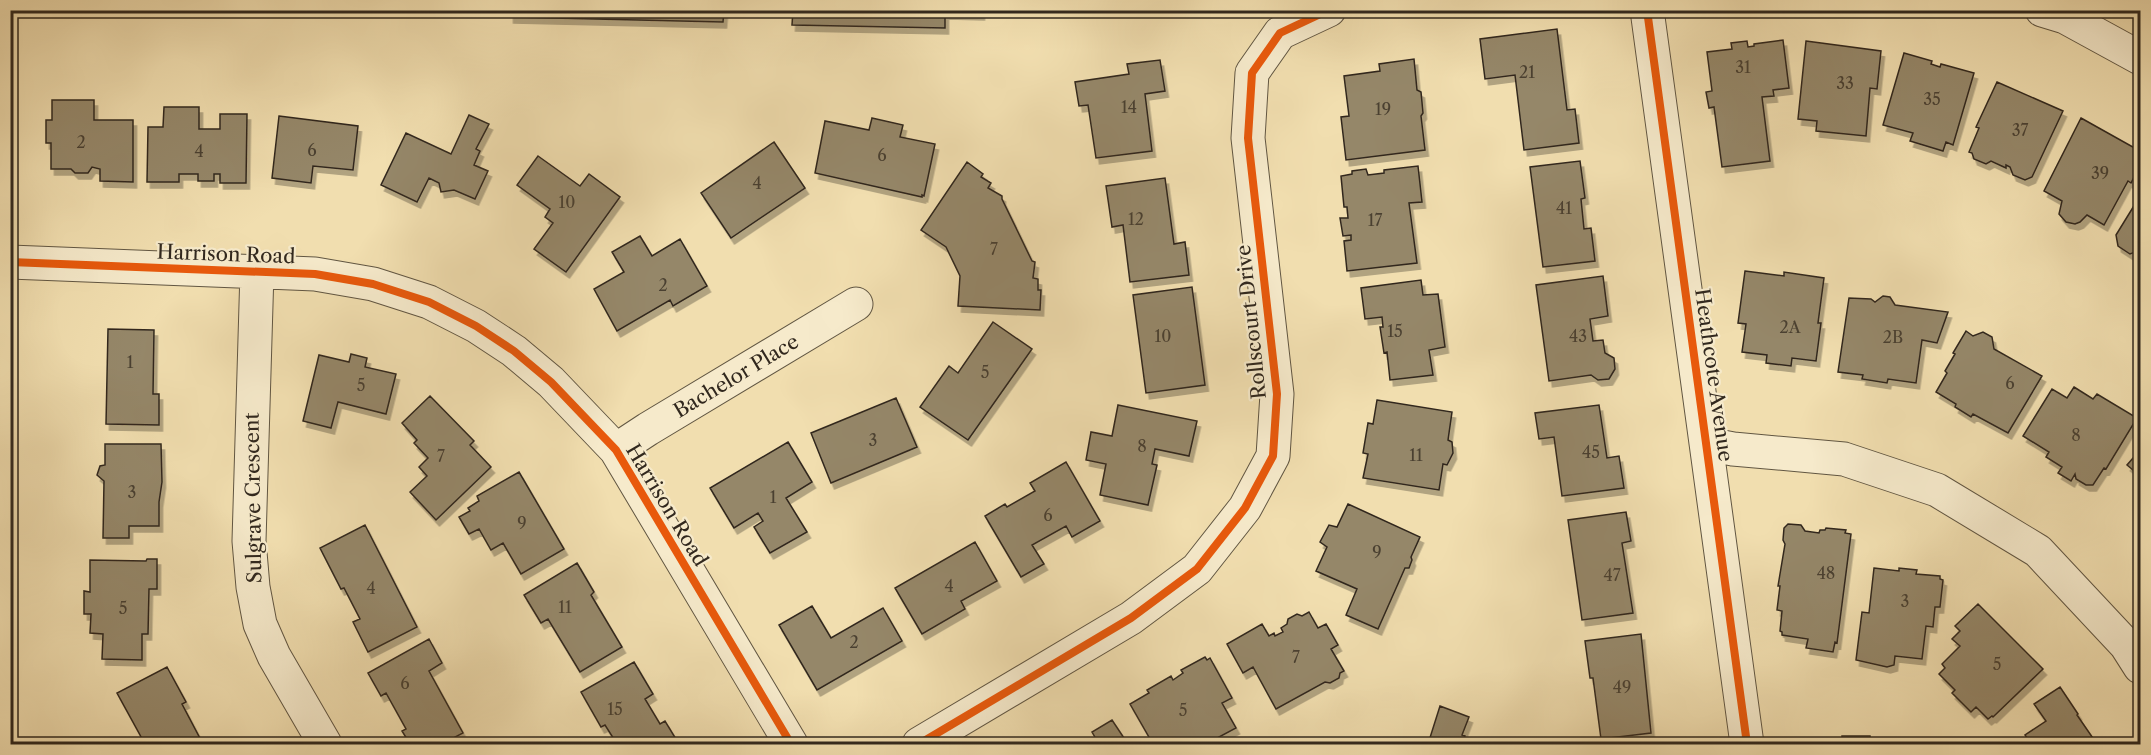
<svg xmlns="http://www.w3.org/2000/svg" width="2151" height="755" viewBox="0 0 2151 755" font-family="'Libre Caslon Text',serif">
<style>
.building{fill:#958769;stroke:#31281e;stroke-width:1.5;filter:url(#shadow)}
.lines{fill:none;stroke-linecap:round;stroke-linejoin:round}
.minor-casing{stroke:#615642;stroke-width:35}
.minor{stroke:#f6eacb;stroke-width:33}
.cycleway-casing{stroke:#f6eacb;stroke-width:11}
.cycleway{stroke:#e8590c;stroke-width:8}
.labels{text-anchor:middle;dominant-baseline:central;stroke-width:4.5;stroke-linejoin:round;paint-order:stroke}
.number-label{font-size:16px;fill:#4a4031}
.street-label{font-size:20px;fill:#31281e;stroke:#f6eacb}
</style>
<defs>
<filter id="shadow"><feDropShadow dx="3.5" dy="6" stdDeviation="0" flood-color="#0004"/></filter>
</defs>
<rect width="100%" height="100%" fill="#f1deaf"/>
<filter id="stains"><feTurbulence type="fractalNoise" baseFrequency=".00333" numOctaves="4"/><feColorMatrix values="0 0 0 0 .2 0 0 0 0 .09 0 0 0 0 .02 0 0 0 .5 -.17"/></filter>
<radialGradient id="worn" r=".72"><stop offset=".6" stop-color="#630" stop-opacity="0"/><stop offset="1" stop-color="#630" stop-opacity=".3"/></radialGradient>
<!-- building -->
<path class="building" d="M510,10H724L723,22L510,17Z
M793,10H981V14L945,13V28L792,25Z
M1557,29L1567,110L1575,109L1579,143L1524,150L1515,75L1485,79L1480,39Z
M1783,40L1789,88L1773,90L1774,96L1762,97L1770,161L1722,167L1714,107L1709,108L1706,92L1712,91L1707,52L1732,49L1731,43L1747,41L1748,47L1754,46V44Z
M1806,41L1881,51L1877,89L1870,88L1866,136L1816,131L1817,121L1798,119Z
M1904,53L1932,61L1931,64L1940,67L1941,64L1974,73L1953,145L1946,142L1943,151L1910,141L1913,133L1883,125Z
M1414,59L1417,90L1421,92L1423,113L1421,116L1425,150L1346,160L1341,117L1349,116L1344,76L1380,71L1379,64Z
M1160,60L1165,91L1145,94L1152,151L1096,158L1088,105L1079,106L1075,82L1129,74L1127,64Z
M1997,82L2063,111L2032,177L2025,180L2013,175L2010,167L2006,165V168L1991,161L1986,164L1974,159L1972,153L1969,152L1979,128L1976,127Z
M52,100H94V120H133V182L100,181V169L92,167L88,173H75L71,169H51V143H46V120H52Z
M164,107H199V129H220V114H247L246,183H220V174H214V181H198V174H179V182H147L148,127H163Z
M469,115L489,124L476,149L480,151L474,165L488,171L475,199L454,190L441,192L439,183L429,178L417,202L381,185L406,133L451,154Z
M279,116L358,126L353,170L313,166L311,183L272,178Z
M872,118L903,125L900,137L935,144L924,196L922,195V197L815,173L825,121L869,130Z
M2081,118L2140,151V165L2131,183L2128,181L2104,225L2087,215L2080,222L2075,224L2066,222L2059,214L2062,201L2044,191Z
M774,142L805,188L731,238L701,193Z
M538,156L580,186L589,174L620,197L566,272L534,249L553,223L545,217L550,209L517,185Z
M1580,161L1585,198L1581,199L1584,229L1591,228L1595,261L1543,267L1530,167Z
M967,162L983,174L981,177L991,183L988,188L1002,196V199L1032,261L1035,262L1033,278L1038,279V290H1041L1040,310L958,306L960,276L946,247L921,230Z
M1418,166L1422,202L1409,203L1417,263L1347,271L1344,241L1351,240V235L1343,236L1340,218H1348L1347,207H1344L1341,176L1352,174V171L1366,169L1368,175L1384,173V170Z
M1165,178L1174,244L1185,242L1189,275L1130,282L1123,225L1112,227L1106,186Z
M2140,196V253L2138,251L2130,254L2118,246L2116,235Z
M640,236L652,256L680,239L707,286L673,306L670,300L617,331L594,289L624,272L612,252Z
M1745,271L1784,276V272L1824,278L1818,323H1821L1816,361L1792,358L1791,366L1766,363L1767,355L1742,352L1746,324L1738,323Z
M1603,276L1608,316L1590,319L1593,341L1603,340L1605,353L1614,358L1615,369L1609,379L1598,380L1591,375L1549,381L1536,285Z
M1421,280L1423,295L1438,294L1445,347L1429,350L1433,375L1390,380L1387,352L1384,353L1380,327H1383L1382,317L1365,319L1361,288Z
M1192,287L1205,385L1146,393L1133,295Z
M1883,296L1890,297L1895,305L1948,312L1937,343L1922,340L1916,383L1888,379L1887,383L1862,379L1863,375L1838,372L1849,298L1871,299L1875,302Z
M993,322L1032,349L968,440L920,407L949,366L958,373Z
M108,329L154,330L153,394H159V425L106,424Z
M1966,331L1973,336L1983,332L1992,337L1994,349L2042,376L2008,433L1973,414L1971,417L1955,407L1956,404L1936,392L1947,373L1945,371L1955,354L1953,353Z
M351,354L367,358L365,367L396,374L386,414L338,402L331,428L303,421L319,355L349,362Z
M2074,387L2093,399L2097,394L2137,418L2106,469L2104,468L2093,485H2086L2076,479L2075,474L2071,481L2058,473L2062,467L2046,457L2049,452L2023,436L2052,389L2067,398Z
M430,396L474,441L470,445L491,467L436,520L410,492L427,476L419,467L428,458L414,443L417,440L402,423Z
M896,398L917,447L831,483L811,433Z
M1377,400L1452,412L1448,440L1452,442L1453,453L1447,465L1443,464L1439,490L1363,478L1368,454L1363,453L1368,423L1373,424Z
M1118,405L1197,421L1189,456L1155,449L1152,464L1157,465L1148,505L1100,495L1106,464L1086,460L1091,432L1112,436Z
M1599,405L1607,458L1619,456L1624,488L1562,496L1554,437L1539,439L1535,413Z
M788,442L812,482L786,498L807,532L770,553L754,527L763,521L758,513L734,528L710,488Z
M105,444H161L162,482L159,502V526H129V538H103L104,481L97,475L100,466L105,465Z
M2140,450V476L2127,465Z
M1066,462L1100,521L1072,537L1066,526L1032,545L1044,564L1021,577L985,516L1005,504L1007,507L1035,491L1030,483Z
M519,472L564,549L521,574L503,543L491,550L479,529L469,534L459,517L470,511L468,508L479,501L477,496Z
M1348,504L1420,537L1411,557L1412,560L1409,568H1405L1378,629L1346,615L1357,589L1316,571L1327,547L1320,542L1329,525L1337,527Z
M1626,512L1631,541L1622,543L1633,613L1582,620L1568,520Z
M1788,524L1801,525L1805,531L1819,533L1820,530H1825L1826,528L1846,530L1845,533L1851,534L1837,643L1835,642L1833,652L1806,648L1808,639L1782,635V632L1780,631L1782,611L1777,610L1780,586H1778L1785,544L1783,540L1784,528Z
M365,525L417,627L368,652L353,622L360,619L344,588L341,589L320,548Z
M975,542L997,581L961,601L965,609L922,634L895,588Z
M147,559H157V589H149L148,634H142V660L102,659L103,634L90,633L91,614H84V591L90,592V560L146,561Z
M577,563L594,592L591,595L622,647L580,672L548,619L541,623L524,595Z
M1874,568L1899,571V568L1917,570L1916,574L1940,576V579L1943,580L1940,607H1935L1933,627L1926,626L1922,659L1895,656L1894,665L1887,667L1856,660L1862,612L1869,613Z
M1978,604L2043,669L1993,717L1992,716L1988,719L1976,707L1971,712L1952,693L1955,690L1939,674L1945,668L1942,664L1960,646L1952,639L1960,631L1955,626Z
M812,606L831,638L883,608L902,641L817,690L779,625Z
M1309,612L1318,628L1326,624L1338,645L1331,649L1344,671L1340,673L1339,678L1330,683L1325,682L1276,709L1253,667L1243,673L1227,644L1262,624L1269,636L1274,633L1275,636L1283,632L1281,628L1287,624L1288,619L1297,614L1302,616Z
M1641,634L1651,733L1601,739L1593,678H1590L1585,641Z
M429,639L442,663L429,671L463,733L442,744H410L402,731L406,729L386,693L381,696L368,673Z
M1205,657L1207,660L1210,658L1232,698L1222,703L1236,728L1206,744H1153L1130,704L1149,693L1147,690L1171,676L1173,680L1183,673L1181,670Z
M634,662L653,694L645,699L660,724L665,721L679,744H617L605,725L601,727L581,692Z
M167,667L186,702L182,704L203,744H145L117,693Z
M2060,687L2078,714L2077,715L2097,744H2031L2025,735L2046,721L2034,704Z
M1440,706L1469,717L1462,735L1465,736L1462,744H1428Z
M1112,720L1128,744H1087L1096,739L1092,732Z
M1842,736H1870V741H1896V744H1842Z"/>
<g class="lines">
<defs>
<path id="minor" d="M1647,10L1747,744
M2042,10L2065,17L2140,58
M10,262L315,274L373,284L429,302L476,326L514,351L551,382L616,450L791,744
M257,271L249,541L253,587L260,624L274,656L325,744
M1707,444L1733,449L1844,459L1937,490L2038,551L2126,645L2140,667
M616,450L648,429L856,304
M919,744L1131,618L1197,569L1245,508L1273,456L1277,394L1248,138L1252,73L1280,33L1329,10"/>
</defs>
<!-- minor casing -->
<use href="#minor" class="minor-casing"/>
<!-- minor -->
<use href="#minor" class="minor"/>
<defs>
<path id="cycleway" d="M1647,10L1747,744
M10,262L315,274L373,284L429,302L476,326L514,351L551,382L616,450L791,744
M919,744L1131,618L1197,569L1245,508L1273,456L1277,394L1248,138L1252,73L1280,33L1329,10"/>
</defs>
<!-- cycleway casing -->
<use href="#cycleway" class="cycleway-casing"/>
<!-- cycleway -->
<use href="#cycleway" class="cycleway"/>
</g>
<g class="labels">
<!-- number labels -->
<g class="number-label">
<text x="1743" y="67">31</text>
<text x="1527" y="72">21</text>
<text x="1845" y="83">33</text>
<text x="1932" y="99">35</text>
<text x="1129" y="107">14</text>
<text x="1383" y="109">19</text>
<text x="2020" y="130">37</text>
<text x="81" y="142">2</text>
<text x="312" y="150">6</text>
<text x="199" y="151">4</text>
<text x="882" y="155">6</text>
<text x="2100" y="173">39</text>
<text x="757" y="183">4</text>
<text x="567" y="202">10</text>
<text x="1564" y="208">41</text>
<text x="1136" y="219">12</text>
<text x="1375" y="220">17</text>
<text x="994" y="249">7</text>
<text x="663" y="285">2</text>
<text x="1790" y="327">2A</text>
<text x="1395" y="331">15</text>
<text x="1163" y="336">10</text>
<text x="1578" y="336">43</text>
<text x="1893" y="337">2B</text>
<text x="130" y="362">1</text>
<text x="985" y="372">5</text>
<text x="2010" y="383">6</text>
<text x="361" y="385">5</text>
<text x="2076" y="435">8</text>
<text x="873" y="440">3</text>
<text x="1142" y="446">8</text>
<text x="1591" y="452">45</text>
<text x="1416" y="455">11</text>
<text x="441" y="456">7</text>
<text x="132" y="492">3</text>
<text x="773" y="497">1</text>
<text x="1048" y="515">6</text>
<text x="522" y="523">9</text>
<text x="1377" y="552">9</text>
<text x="1826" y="573">48</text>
<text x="1612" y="575">47</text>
<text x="949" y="586">4</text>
<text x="371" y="588">4</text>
<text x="1905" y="601">3</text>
<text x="565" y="607">11</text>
<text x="123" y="608">5</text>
<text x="854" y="642">2</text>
<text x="1296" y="657">7</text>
<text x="1997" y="664">5</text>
<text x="405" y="683">6</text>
<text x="1622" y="687">49</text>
<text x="615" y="709">15</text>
<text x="1183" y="710">5</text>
</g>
<!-- street labels -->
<g class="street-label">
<text transform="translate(226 254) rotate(2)">Harrison Road</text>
<text transform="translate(1251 322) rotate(-96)">Rollscourt Drive</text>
<text transform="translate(1714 375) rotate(82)">Heathcote Avenue</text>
<text transform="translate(736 376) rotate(-31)">Bachelor Place</text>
<text transform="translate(253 498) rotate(-91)">Sulgrave Crescent</text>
<text transform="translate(667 505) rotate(59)">Harrison Road</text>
</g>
</g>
<!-- margin -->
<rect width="2151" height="755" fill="none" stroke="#f1deaf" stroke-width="36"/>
<rect x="12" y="12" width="2127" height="731" fill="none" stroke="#31281e" stroke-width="3"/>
<rect x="18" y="18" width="2115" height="719" fill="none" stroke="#31281e" stroke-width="1.5"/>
<rect width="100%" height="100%" filter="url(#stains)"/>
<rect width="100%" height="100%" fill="url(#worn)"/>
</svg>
